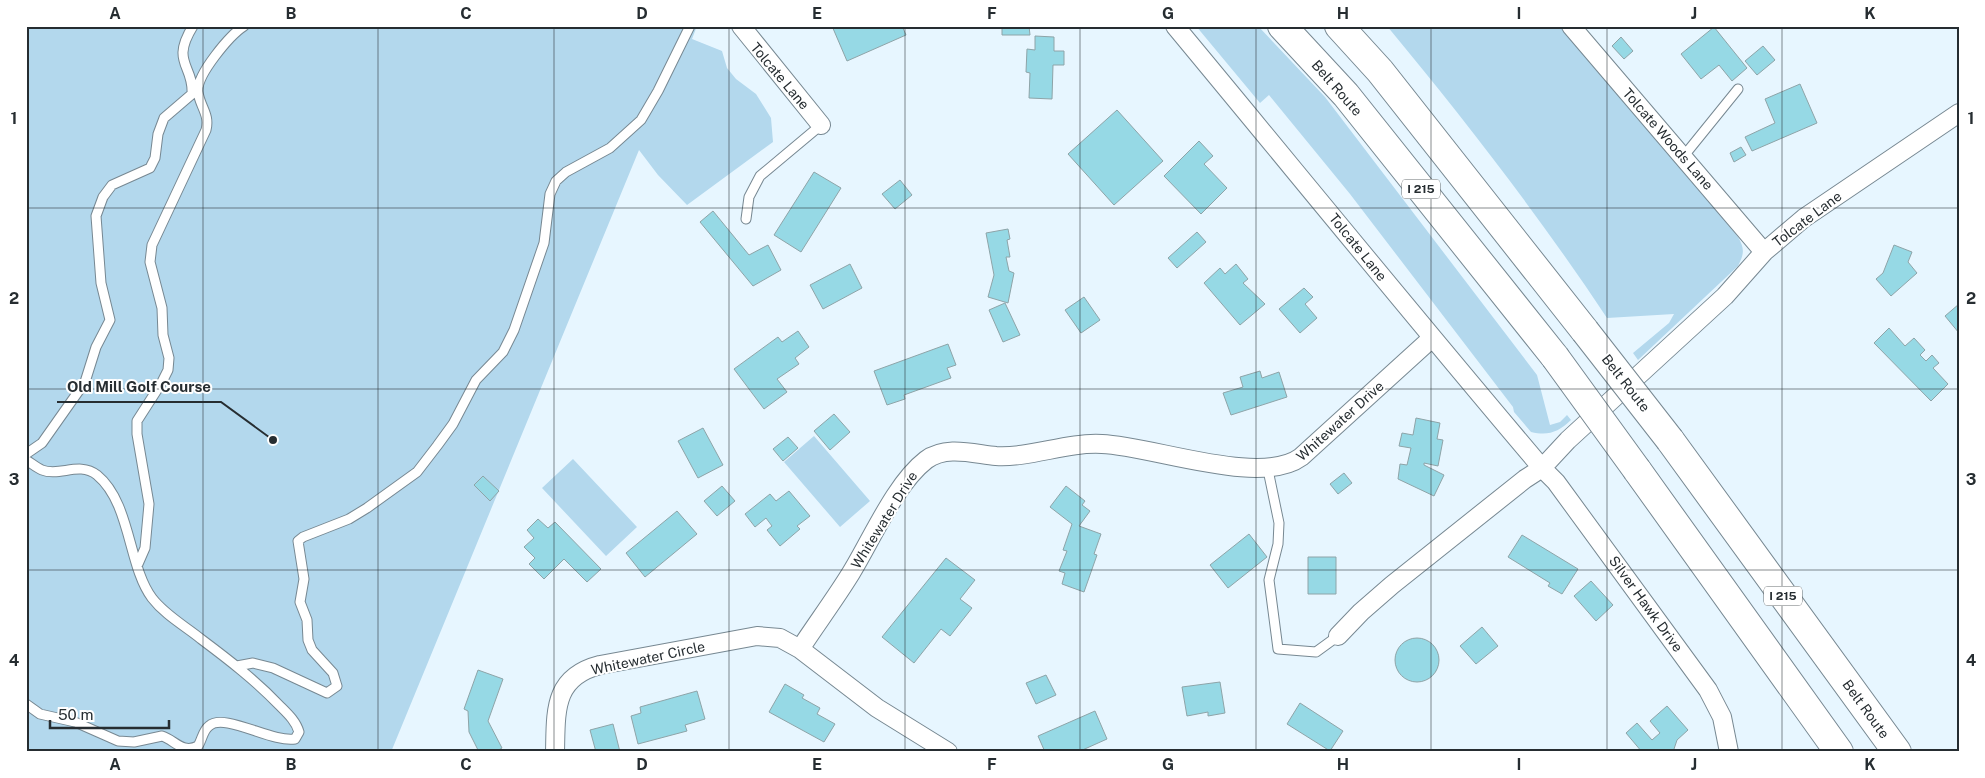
<svg xmlns="http://www.w3.org/2000/svg" width="1985" height="778" viewBox="0 0 1985 778" font-family="'Public Sans',sans-serif">
<style>
.green{fill:#b3d8ed}
.building{fill:#96d9e5;stroke:#8ea4a8}
.lines{fill:none;stroke-linecap:round;stroke-linejoin:round}
.service-casing{stroke:#778892;stroke-width:11}
.minor-casing{stroke:#778892;stroke-width:20}
.motorway-casing{stroke:#778892;stroke-width:30}
.service{stroke:#fff;stroke-width:9}
.minor{stroke:#fff;stroke-width:18}
.motorway{stroke:#fff;stroke-width:28}
.motorway-bridge-casing{stroke:#778892;stroke-width:30;stroke-linecap:butt}
.motorway-bridge{stroke:#fff;stroke-width:28}
.grid{fill:none;stroke:#262d31;stroke-width:1;stroke-opacity:0.55}
.labels{text-anchor:middle;dominant-baseline:central;stroke-width:4;stroke-linejoin:round;paint-order:stroke}
.shield{fill:#fff;stroke:#676c6f;stroke-width:1}
.shield-label{font-size:12px;font-weight:bold;fill:#262d31}
.street-label{font-size:14px;fill:#262d31;stroke:#fff}
.leader{fill:none;stroke:#262d31;stroke-width:2}
.callout-dot{fill:#262d31;stroke:#fff;stroke-width:2}
.callout-label{font-size:15px;text-anchor:middle;font-weight:bold;fill:#262d31;stroke:#fff;stroke-width:4;stroke-linejoin:round;paint-order:stroke}
.neatline{fill:none;stroke:#262d31;stroke-width:2}
.grid-label{font-size:16px;text-anchor:middle;font-weight:bold;fill:#262d31}
</style>
<rect width="100%" height="100%" fill="#e7f6ff"/>
<!-- green -->
<path class="green" d="M26,26H697L692,39L722,51L727,68L736,79L756,94L771,118L773,142L687,205L658,175L639,150L391,752L26,751Z
M1196,26H1258L1325,97L1537,375L1550,425L1560,422L1567,415L1571,420C1558,432 1549,436 1531,432L1514,412L1513,407L1350,194L1269,95L1260,103Z
M1387,26H1562L1647,124L1738,237C1745,249 1744,254 1738,266L1638,360L1633,353L1669,323L1674,314L1607,318C1540,217 1465,120 1387,26Z
M814,436L870,501L840,527L784,462Z
M573,459L637,527L606,556L542,488Z"/>
<!-- building -->
<path class="building" d="M832,26H902L906,35L847,61Z
M1002,26H1029L1030,35H1002Z
M1714,27L1747,68L1732,81L1719,65L1701,79L1681,54Z
M1035,36L1054,37V51H1064V65H1053L1052,99L1029,98L1030,73L1026,72L1027,49L1035,50Z
M1621,37L1633,51L1624,59L1612,46Z
M1763,46L1775,60L1757,75L1745,61Z
M1800,84L1817,123L1752,151L1745,137L1775,123L1765,99Z
M1117,110L1163,161L1114,205L1068,154Z
M1199,141L1213,156L1204,164L1227,188L1201,214L1164,176Z
M1741,147L1746,155L1734,162L1730,153Z
M814,172L841,188L801,252L774,235Z
M900,180L912,195L895,209L882,194Z
M713,211L749,255L768,245L781,270L753,286L700,222Z
M1008,229L1010,239L1007,240L1010,257H1006L1009,271L1014,273L1008,303L988,297L994,275L986,233Z
M1197,232L1206,242L1177,268L1168,258Z
M1894,245L1912,252L1908,262L1917,273L1891,296L1876,279L1883,273Z
M850,264L862,288L823,309L810,285Z
M1236,264L1248,279L1243,283L1265,304L1240,325L1204,283L1220,268L1225,274Z
M1304,288L1313,297L1305,304L1317,318L1300,333L1279,309Z
M1084,297L1100,320L1081,333L1065,310Z
M1005,303L1020,335L1003,342L989,310Z
M1959,304V333L1945,316Z
M1889,328L1905,346L1914,338L1925,350L1920,355L1926,361L1932,355L1939,363L1933,368L1948,384L1931,401L1874,343Z
M798,331L809,347L795,358L799,364L777,379L787,392L764,409L734,369L778,337L782,342Z
M948,344L956,365L947,368L951,378L904,395L905,399L887,405L874,371Z
M1260,371L1262,378L1279,372L1287,397L1231,415L1223,393L1243,387L1240,377Z
M834,414L850,432L830,450L814,431Z
M1416,418L1440,423L1437,439L1443,440L1438,466L1424,463V465L1444,475L1434,496L1398,479L1400,464L1407,465L1411,448L1399,446L1402,433L1413,435Z
M703,428L723,465L698,478L678,441Z
M788,437L798,448L783,461L773,449Z
M1344,473L1352,483L1338,494L1330,484Z
M483,476L499,491L490,501L474,485Z
M722,486L735,501L717,516L704,501Z
M1066,486L1085,501L1082,505L1090,511L1079,526L1101,534L1094,554L1097,555L1084,592L1062,584L1065,573L1059,571L1067,551L1063,550L1072,524L1050,507Z
M789,491L810,516L797,526L800,529L780,546L767,530L772,526L766,518L755,527L745,514L770,494L776,501Z
M677,511L697,534L645,577L626,553Z
M538,519L548,528L555,522L601,569L587,582L564,559L544,579L529,564L535,558L524,547L534,538L527,530Z
M1249,534L1267,557L1228,588L1210,565Z
M1522,535L1578,569L1562,594L1548,586L1550,583L1508,557Z
M1308,557H1336V594H1308Z
M946,558L975,580L960,599L972,608L950,636L941,629L914,663L882,637Z
M1591,581L1613,605L1596,621L1574,596Z
M1482,627L1498,646L1476,664L1460,646Z
M1395 660a22 22 0 1 1 44 0a22 22 0 1 1-44 0Z
M478,670L503,679L488,721L502,748L495,752H479L469,732L468,711L464,709Z
M1046,675L1056,695L1036,704L1026,683Z
M1220,682L1225,713L1208,716V712L1187,716L1182,687Z
M785,684L804,695L802,698L820,708L817,714L835,724L824,742L769,712Z
M697,691L705,719L685,725L687,731L638,744L631,716L641,713L640,707Z
M1300,703L1343,731L1330,751L1287,724Z
M1667,706L1688,730L1677,740L1673,752H1642L1626,733L1637,723L1652,740L1660,733L1650,721Z
M1095,711L1107,739L1078,752H1045L1038,736Z
M613,724L620,752H596L590,730Z"/>
<g class="lines">
<defs>
<path id="service" d="M1683,157L1738,89
M746,219L749,197L760,176L821,125
M26,454L42,443L85,382L96,347L110,320L101,283L96,216L103,197L112,185L150,168L155,158L158,134L164,118L192,94C194,65 170,63 193,26
M26,460C31,463 37,468 42,470C60,477 79,461 97,475C131,503 128,566 152,598C165,615 185,626 201,639C229,660 255,680 279,705C287,713 296,721 299,732L295,739C272,743 224,712 209,726C203,730 202,740 198,746C182,754 175,740 162,736L134,742L118,741L75,722L40,714L26,704
M1268,470L1279,523L1278,544L1269,580L1278,649L1316,652L1338,636
M138,564L145,548L149,504L137,434V421L162,382L168,370L169,358L163,335L162,308L150,262L152,245L206,130C210,114 200,107 198,92C196,75 230,35 244,26
M237,666L253,663L273,668L327,693L337,686L333,673L312,650L308,640L307,620L300,602L304,579L298,541L303,537L349,519L367,508L417,472L437,446L453,424L476,380L503,352L514,330L544,243L550,194L556,181L566,172L610,148L641,120L658,91L690,26"/>
<path id="minor" d="M741,26L821,125
M1175,26C1297,173 1418,322 1542,468L1556,482L1708,690L1722,717L1729,752
M1571,26L1764,252
M1338,636L1361,612L1392,585L1525,479L1542,468L1568,440L1725,296L1764,252L1804,218L1959,113
M800,649C817,623 835,599 851,573C872,539 895,484 926,460C946,445 974,454 996,456C1031,458 1066,442 1102,444C1153,446 1260,487 1301,457L1432,338
M555,752C556,711 553,677 600,665L757,636L780,638L800,649L877,708L948,752"/>
<path id="motorway" d="M1282,26L1346,95L1555,357
M1339,26L1380,71L1585,331
M1670,440L1897,752
M1637,470L1839,752"/>
</defs>
<!-- service casing -->
<use href="#service" class="service-casing"/>
<!-- minor casing -->
<use href="#minor" class="minor-casing"/>
<!-- motorway casing -->
<use href="#motorway" class="motorway-casing"/>
<!-- service -->
<use href="#service" class="service"/>
<!-- minor -->
<use href="#minor" class="minor"/>
<!-- motorway -->
<use href="#motorway" class="motorway"/>
<defs>
<path id="motorway-bridge" d="M1585,331L1670,440
M1555,357L1637,470"/>
</defs>
<!-- motorway-bridge casing -->
<use href="#motorway-bridge" class="motorway-bridge-casing"/>
<!-- motorway-bridge -->
<use href="#motorway-bridge" class="motorway-bridge"/>
</g>
<!-- grid -->
<path class="grid" d="M203,26V752M378,26V752M554,26V752M729,26V752M905,26V752M1080,26V752M1256,26V752M1431,26V752M1607,26V752M1782,26V752M26,208H1959M26,389H1959M26,570H1959"/>
<g class="labels">
<!-- shield labels -->
<g class="shield">
<rect x="1402" y="179.5" width="38" height="19" rx="4"/>
<rect x="1764" y="586.5" width="38" height="19" rx="4"/>
</g>
<g class="shield-label">
<text x="1421" y="189">I 215</text>
<text x="1783" y="596">I 215</text>
</g>
<!-- street labels -->
<g class="street-label">
<text transform="translate(780 76) rotate(50)">Tolcate Lane</text>
<text transform="translate(1337 88) rotate(49)">Belt Route</text>
<text transform="translate(1668 139) rotate(49)">Tolcate Woods Lane</text>
<text transform="translate(1807 219) rotate(-37)">Tolcate Lane</text>
<text transform="translate(1358 247) rotate(51)">Tolcate Lane</text>
<text transform="translate(1626 383) rotate(52)">Belt Route</text>
<text transform="translate(1340 421) rotate(-42)">Whitewater Drive</text>
<text transform="translate(884 520) rotate(-58)">Whitewater Drive</text>
<text transform="translate(1646 604) rotate(54)">Silver Hawk Drive</text>
<text transform="translate(648 658) rotate(-12)">Whitewater Circle</text>
<text transform="translate(1866 709) rotate(54)">Belt Route</text>
</g>
</g>
<!-- callouts -->
<path class="leader" d="M273 440L221 402H57"/>
<circle class="callout-dot" cx="273" cy="440" r="5"/>
<g class="callout-label">
<text x="139" y="392">Old Mill Golf Course</text>
</g>
<!-- border -->
<rect width="1985" height="778" fill="none" stroke="#ffffff" stroke-width="55"/>
<!-- scale -->
<path d="M50 720v8h119v-8" fill="none" stroke="#262d31" stroke-width="2.5"/>
<text x="58" y="720" font-size="15" fill="#262d31" stroke="#ffffff" stroke-width="4" paint-order="stroke">50 m</text>
<rect x="28" y="28" width="1930" height="722" class="neatline"/>
<g class="grid-label">
<text x="115" y="19">A</text>
<text x="291" y="19">B</text>
<text x="466" y="19">C</text>
<text x="642" y="19">D</text>
<text x="817" y="19">E</text>
<text x="992" y="19">F</text>
<text x="1168" y="19">G</text>
<text x="1343" y="19">H</text>
<text x="1519" y="19">I</text>
<text x="1694" y="19">J</text>
<text x="1870" y="19">K</text>
<text x="14" y="124">1</text>
<text x="1971" y="124">1</text>
<text x="14" y="304">2</text>
<text x="1971" y="304">2</text>
<text x="14" y="485">3</text>
<text x="1971" y="485">3</text>
<text x="14" y="666">4</text>
<text x="1971" y="666">4</text>
<text x="115" y="770">A</text>
<text x="291" y="770">B</text>
<text x="466" y="770">C</text>
<text x="642" y="770">D</text>
<text x="817" y="770">E</text>
<text x="992" y="770">F</text>
<text x="1168" y="770">G</text>
<text x="1343" y="770">H</text>
<text x="1519" y="770">I</text>
<text x="1694" y="770">J</text>
<text x="1870" y="770">K</text>
</g>
</svg>
